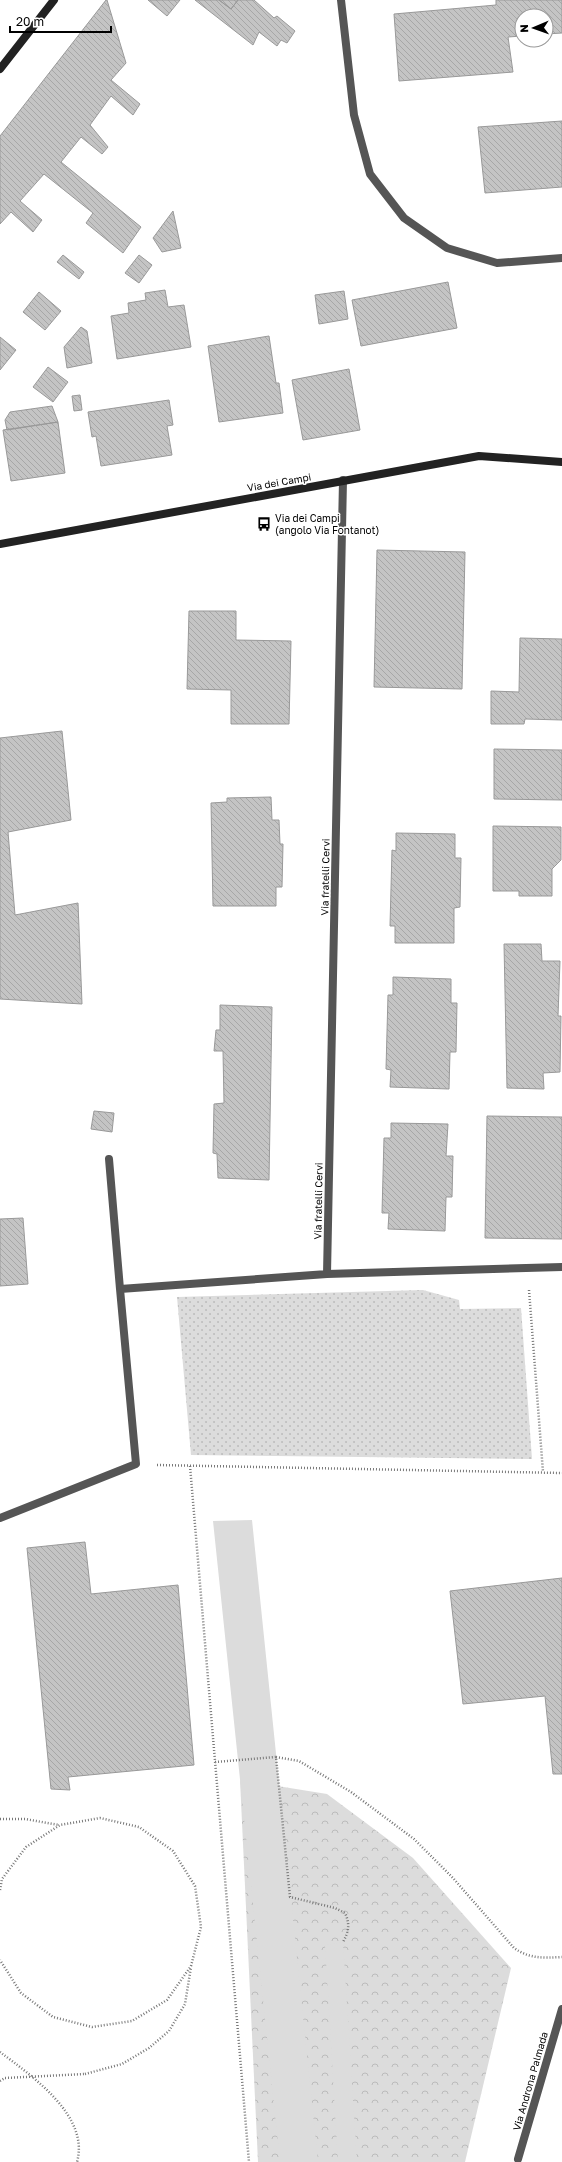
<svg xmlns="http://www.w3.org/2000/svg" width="562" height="2162" viewBox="0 0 562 2162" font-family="'Golos Text',sans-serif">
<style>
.grass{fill:url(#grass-dots)}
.forest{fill:url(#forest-crowns)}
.garden{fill:#dcdcdc}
.building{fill:url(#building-back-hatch);stroke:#999}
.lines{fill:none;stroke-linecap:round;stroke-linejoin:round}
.path{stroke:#777;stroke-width:2.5;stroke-dasharray:1 2;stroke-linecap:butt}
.street{stroke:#555;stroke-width:8}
.secondary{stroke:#222;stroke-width:8}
.path-bridge{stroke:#777;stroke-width:2.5;stroke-dasharray:1 2;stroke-linecap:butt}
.labels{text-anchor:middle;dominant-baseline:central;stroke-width:3;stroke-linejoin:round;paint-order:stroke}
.street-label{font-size:10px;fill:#000;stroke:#fff}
.poi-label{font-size:10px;fill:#000;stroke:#fff;text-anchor:start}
</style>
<defs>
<pattern id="grass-dots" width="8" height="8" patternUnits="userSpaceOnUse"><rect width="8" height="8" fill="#dcdcdc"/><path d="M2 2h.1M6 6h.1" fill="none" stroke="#bbb" stroke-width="1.8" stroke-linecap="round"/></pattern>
<pattern id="forest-crowns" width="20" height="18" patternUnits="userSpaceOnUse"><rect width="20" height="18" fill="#dcdcdc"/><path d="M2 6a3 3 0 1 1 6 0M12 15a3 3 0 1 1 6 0" fill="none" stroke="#bbb"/></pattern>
<pattern id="building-back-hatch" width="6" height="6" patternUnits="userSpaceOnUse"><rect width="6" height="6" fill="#c4c4c4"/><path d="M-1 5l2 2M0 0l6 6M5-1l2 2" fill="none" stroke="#a7a7a7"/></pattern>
</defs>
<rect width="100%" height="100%" fill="#fff"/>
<!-- grass -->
<path class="grass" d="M423,1290L459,1300L460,1309L521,1308L532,1459L191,1455L177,1297Z"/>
<!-- forest -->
<path class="forest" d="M240,1780L327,1794L413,1858L511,1968L465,2162H258Z"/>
<!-- garden -->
<path class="garden" d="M252,1520L318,2162H280L213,1521Z
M343,1942L357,2162H338L325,1945Z"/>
<!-- building -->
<path class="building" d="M106,0H107L126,63L111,80L140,104L133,115L111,96L90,125L108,147L102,154L81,137L61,162L141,227L123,253L86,223L93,213L44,174L20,201L42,220L33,232L11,212L0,224V136Z
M148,0H180L167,16Z
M195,0H219L231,9L238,0H254L274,18L277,16L295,31L287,43L281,40L277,46L259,32L253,45Z
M219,0H238L231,9Z
M496,0H562V33L546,34V16H522V36L508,37L513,72L399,81L394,14L496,5Z
M562,121V187L485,193L478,127Z
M173,211L181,248L162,252L153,238Z
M63,255L84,272L79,279L57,262Z
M139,255L152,265L139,283L125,273Z
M448,282L457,328L361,346L352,300Z
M165,290L168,307L184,305L191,347L117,359L111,316L129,313L128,303L146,300L145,293Z
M344,291L348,319L319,324L315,295Z
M39,292L61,311L45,330L23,312Z
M81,327L87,331L92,363L67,368L64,347Z
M269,336L276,383H279L283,413L219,422L208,346Z
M0,337L16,350L0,370Z
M48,367L68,382L53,402L33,387Z
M349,369L360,430L303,440L292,380Z
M80,395L82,410L74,411L72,396Z
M169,400L173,425L167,426L172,455L101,466L96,436L92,437L88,412Z
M52,406L58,422L7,430L5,420L10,412Z
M58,422L65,473L11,481L3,430Z
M377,550L465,552L462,689L374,687Z
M189,611H236V640L291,641L289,724H231V690L187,689Z
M520,638L562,639V720L525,719L524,724H491V691L519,692Z
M62,731L71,820L8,832L15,915L78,903L82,1004L0,999V738Z
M494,749L562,750V800L494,799Z
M271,797L272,820H279L280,844H283L282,887H276V906H213L211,803L227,802V798Z
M493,826L561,827V860L552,869V896H519V891H493Z
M396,833L455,834V858H461L460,907L454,908V943H395V926H390L392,850L396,851Z
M504,944H541L542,961H560L558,1016H561L560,1072L543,1073L544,1089L507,1088Z
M393,977L451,979V1003H457L456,1052H450L449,1089L390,1087L391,1070L386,1069L388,995H393Z
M220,1005L272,1007L269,1180L218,1178L217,1154L213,1153L214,1104L224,1103L223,1051H214L216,1030H220Z
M94,1111L114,1113L112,1132L91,1129Z
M487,1116L562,1117V1239L485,1238Z
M391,1123L448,1124L446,1156H453L452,1197H446L445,1231L388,1229L389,1213H382L384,1138H391Z
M23,1218L28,1284L0,1286V1219Z
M85,1542L91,1594L178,1585L194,1765L68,1777L70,1790L51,1789L27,1548Z
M562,1578V1774H553L545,1696L463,1704L450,1591Z"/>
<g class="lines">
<!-- path -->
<path class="path" d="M529,1290L543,1472
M157,1465L562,1473
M190,1466L249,2162
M276,1757L299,1761L351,1792L414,1839L453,1878L514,1948C530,1959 543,1958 562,1957
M215,1762L276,1757L290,1897L335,1908L345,1913C350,1924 349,1931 343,1942
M0,1819H25L59,1825
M0,1890L2,1879L26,1847L60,1825L100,1818L139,1827L173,1851L195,1886L201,1927L191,1966L167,2000L132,2021L92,2027L53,2017L21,1993L0,1960
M0,2052C32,2076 90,2116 77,2162
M85,2074L122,2064L149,2048L169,2031L185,2004L191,1967
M0,2081L5,2078"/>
<!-- street -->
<path class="street" d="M341,0L354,115L370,174L404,218L447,248L497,263L562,258
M109,1159L120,1289
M327,1274L562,1267
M0,1518L136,1464L120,1289L327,1274L343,480
M518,2159L562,2009"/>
<!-- secondary -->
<path class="secondary" d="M0,69L54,0
M0,544L479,456L562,462"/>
<!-- path-bridge -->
<path class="path-bridge" d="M5,2078L85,2074"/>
</g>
<!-- icons -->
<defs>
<symbol id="bus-bare" viewBox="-9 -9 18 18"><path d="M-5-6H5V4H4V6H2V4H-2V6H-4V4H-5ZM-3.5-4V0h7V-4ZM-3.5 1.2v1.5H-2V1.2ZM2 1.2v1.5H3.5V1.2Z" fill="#000" stroke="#fff" stroke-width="2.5" paint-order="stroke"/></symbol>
</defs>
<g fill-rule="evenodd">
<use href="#bus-bare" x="254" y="514" width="20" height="20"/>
</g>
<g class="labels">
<!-- street labels -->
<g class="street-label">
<text transform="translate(279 482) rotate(-10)">Via dei Campi</text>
<text transform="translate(325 877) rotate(-89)">Via fratelli Cervi</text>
<text transform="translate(318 1201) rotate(-89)">Via fratelli Cervi</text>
<text transform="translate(530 2081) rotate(-74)">Via Androna Palmada</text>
</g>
<!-- poi labels -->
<g class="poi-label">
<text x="275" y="518">Via dei Campi<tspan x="275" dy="12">(angolo Via Fontanot)</tspan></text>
</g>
</g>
<!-- north arrow -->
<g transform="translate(534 28) rotate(268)"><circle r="19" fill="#ffffff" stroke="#999999"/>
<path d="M0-3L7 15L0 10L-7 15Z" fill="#000000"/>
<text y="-6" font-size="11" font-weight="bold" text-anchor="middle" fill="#000000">N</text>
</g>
<!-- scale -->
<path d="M10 26v6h101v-6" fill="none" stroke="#000000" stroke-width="2"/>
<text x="16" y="26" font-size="12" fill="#000000" stroke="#ffffff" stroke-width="3" paint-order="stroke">20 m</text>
</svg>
